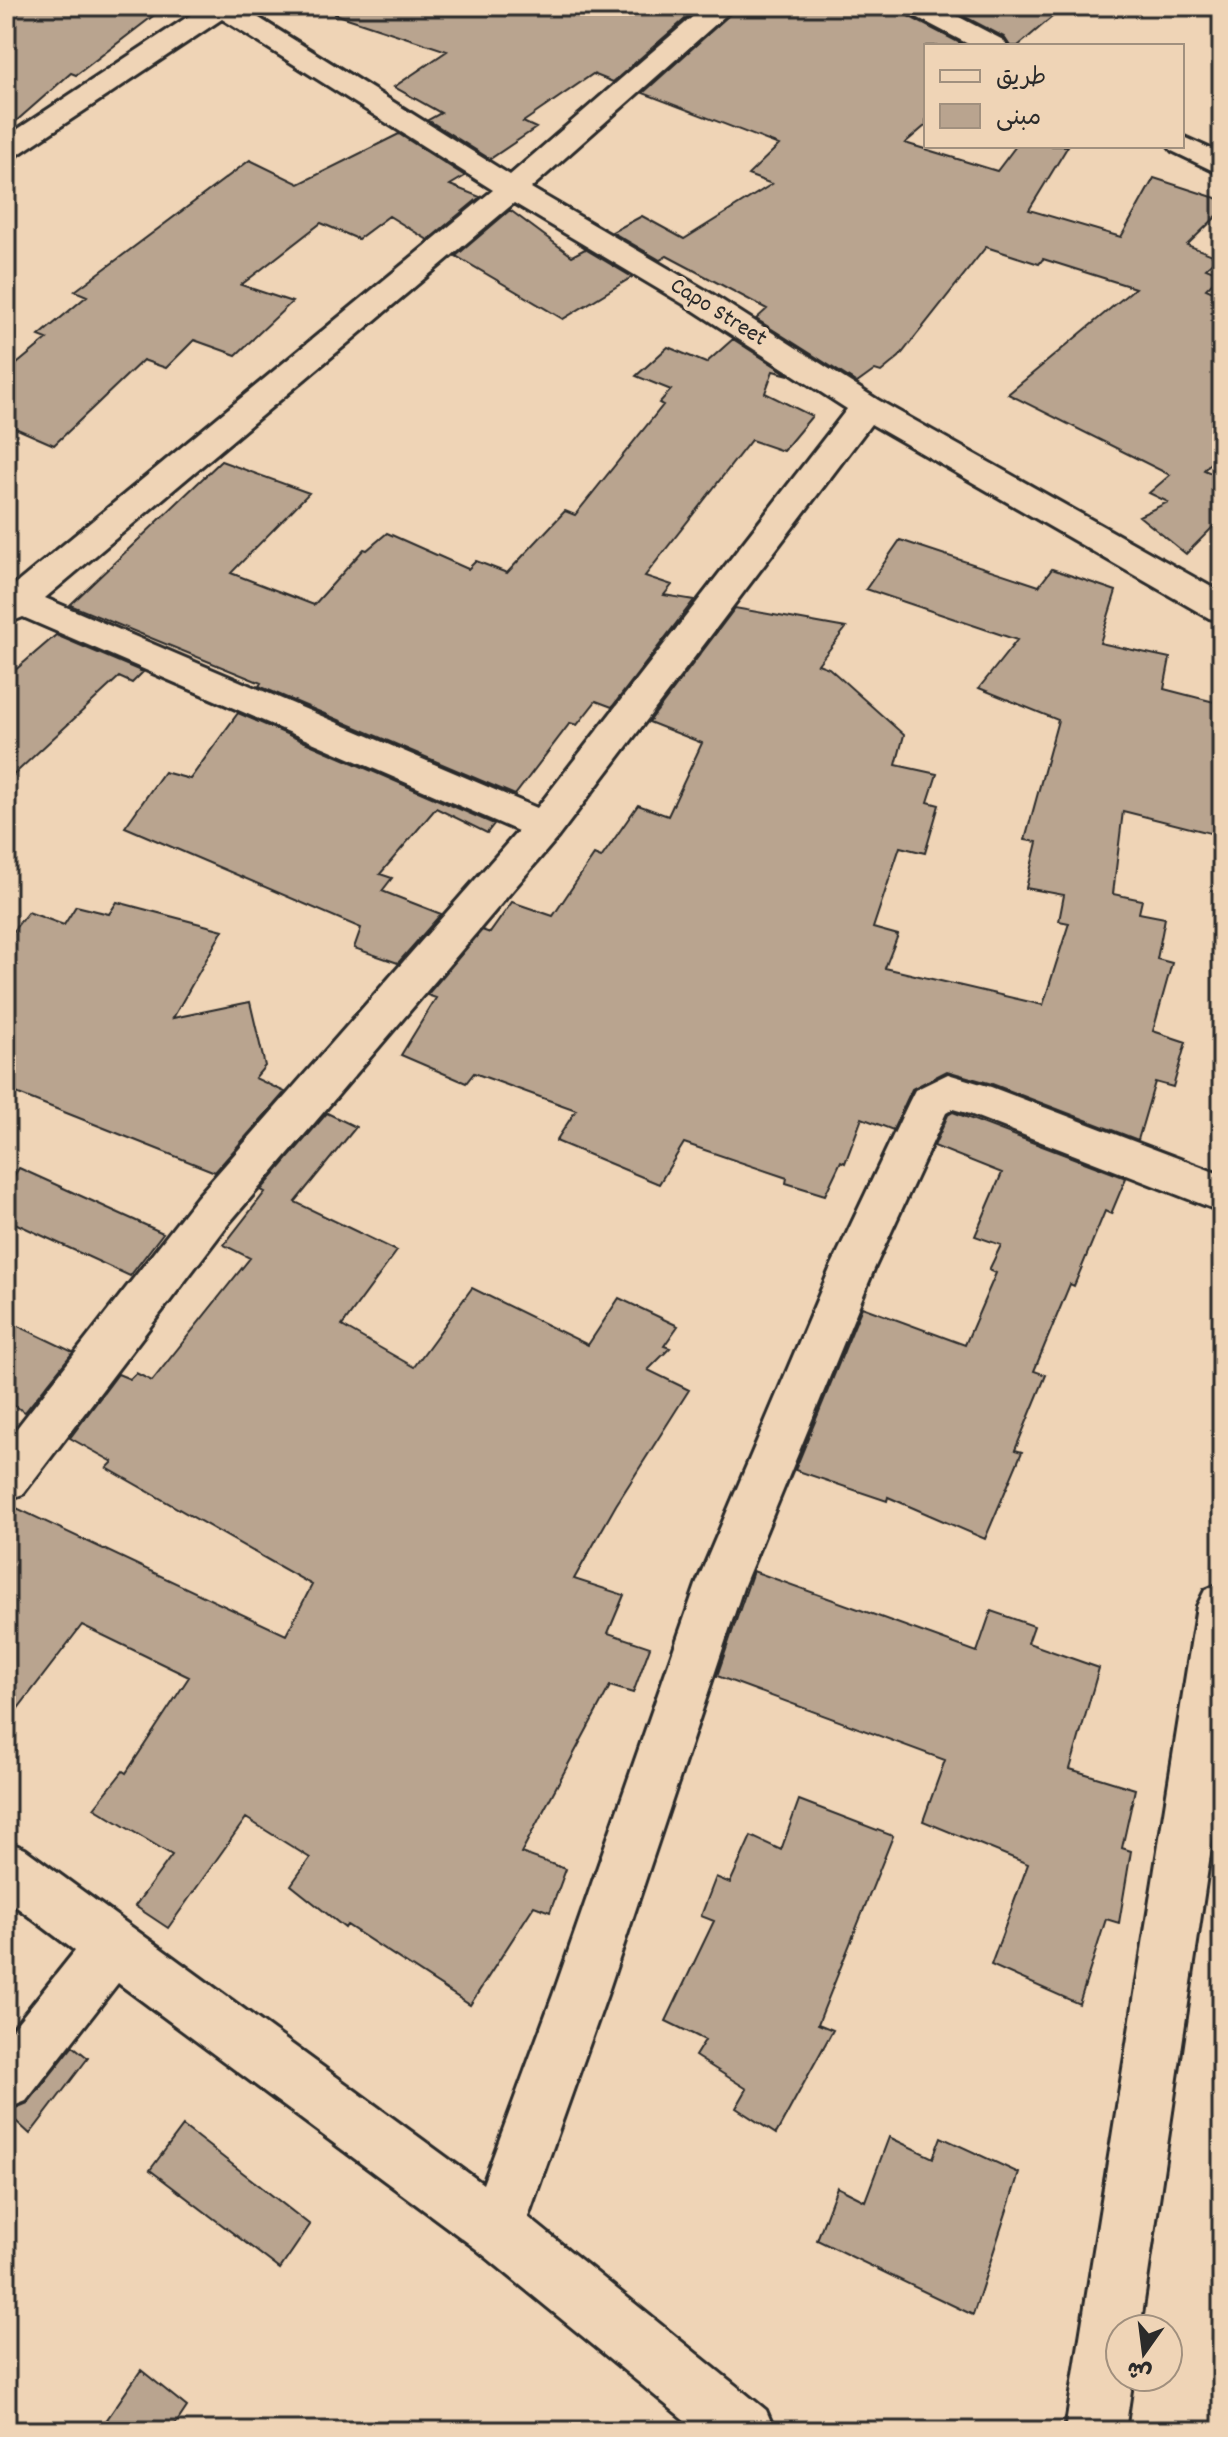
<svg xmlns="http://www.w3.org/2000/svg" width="1228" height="2437" viewBox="0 0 1228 2437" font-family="Dekko,'Playpen Sans Arabic',sans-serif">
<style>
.building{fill:#b9a48f;stroke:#2b2b2b;stroke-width:2}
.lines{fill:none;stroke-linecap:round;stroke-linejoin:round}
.minor-casing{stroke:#2b2b2b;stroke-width:6}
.minor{fill:#efd4b6;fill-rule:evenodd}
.labels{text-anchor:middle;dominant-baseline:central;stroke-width:8;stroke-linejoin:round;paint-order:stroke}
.far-street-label{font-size:24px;fill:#2b2b2b;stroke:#efd4b6}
</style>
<rect width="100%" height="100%" fill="#efd4b6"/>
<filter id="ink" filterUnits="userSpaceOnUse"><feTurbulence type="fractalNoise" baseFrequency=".0125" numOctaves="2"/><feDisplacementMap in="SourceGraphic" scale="16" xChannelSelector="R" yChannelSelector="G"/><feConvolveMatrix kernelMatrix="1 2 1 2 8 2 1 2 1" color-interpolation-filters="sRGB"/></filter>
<g filter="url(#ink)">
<!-- building -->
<path class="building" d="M6,6H166L76,75L71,73L6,130Z
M336,6H700L613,82L593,74L523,122L536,128L490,159L428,120L441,113L394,87L447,51L335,14Z
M739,6H900L906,15L966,46H926V125L905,143L997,171L1016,146H1068L1029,210L1121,237L1154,178L1222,200V211L1187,245L1218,257L1206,268L1221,274L1206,289L1222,296V450L1204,470L1218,476L1222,474V525L1217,523L1186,554L1139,516L1168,502L1149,493L1170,475L1008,394L1135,288L1043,259L1039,264L986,247L899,357L881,372L875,370L857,383L756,319L767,309L667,256L660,260L612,232L642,216L684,239L772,184L748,175L779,145L643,93Z
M944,6H1065L1018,46H1010L1004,37Z
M399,134L465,176L450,185L480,197L428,240L389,216L358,239L321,223L241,285L292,302L236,355L194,340L166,368L143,360L54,445L6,424V373L47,339L39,336L87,296L75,291L250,160L299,184Z
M510,210L572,256L585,249L632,277L563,319L456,256Z
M733,339L789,375L773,371L765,393L812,416L783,451L751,440L645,576L672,585L664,595L694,600L612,707L596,701L577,725L570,723L515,795L259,686L261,683L70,605L221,461L309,493L231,573L314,605L364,549L367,550L387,533L468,569L476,561L507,573L565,511L575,515L663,405L659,403L671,390L636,376L668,347L706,363Z
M900,540L1039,586L1052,569L1116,591L1100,643L1170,658L1164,689L1222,704V836L1123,811L1113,894L1142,900L1139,913L1165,918L1157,959L1172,963L1153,1031L1186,1042L1173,1087L1155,1082L1138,1140L992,1084L947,1071L912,1089L893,1130L862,1118L845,1163L841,1161L825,1195L786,1183L787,1178L684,1143L659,1184L556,1141L576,1110L474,1073L466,1083L401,1055L436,998L427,995L482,930L490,933L512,902L553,916L594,855L601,858L638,805L668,816L702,743L649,722L735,608L846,628L818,664L829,668L904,735L896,765L937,774L928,802L939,805L925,853L900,847L873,928L898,935L885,968L1043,1005L1069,923L1059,921L1064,895L1026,888L1037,842L1025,840L1058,720L979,688L1017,640L866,589Z
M56,635L143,672L132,683L119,677L6,782V678Z
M238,713L494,824L487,833L436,808L380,874L392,878L382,891L441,914L398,963L354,948L361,928L125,827L164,772L190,779Z
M117,902L223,930L173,1018L250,1002L265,1066L255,1078L285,1092L215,1172L6,1089V940L28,912L64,925L76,906L109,914Z
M953,1112L1126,1178L1111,1214L1105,1211L1074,1286L1070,1284L1034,1371L1046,1375L1015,1450L1022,1452L985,1539L888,1497L887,1501L795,1470L862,1307L965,1345L996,1273L989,1270L1001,1245L975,1236L1002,1173L934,1146L948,1115Z
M327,1113L356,1127L295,1202L397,1251L342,1326L414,1367L472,1288L588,1345L619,1298L678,1326L664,1346L670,1348L648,1370L689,1390L616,1505L574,1579L624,1595L608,1633L650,1647L633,1693L610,1686L521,1853L566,1869L550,1912L534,1906L470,2005L347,1925L345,1928L291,1885L310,1858L246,1818L168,1928L135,1906L172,1855L94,1808L123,1771L126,1773L189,1677L82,1625L6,1724V1503L286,1635L312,1585L107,1468L113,1462L70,1438L118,1374L130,1379L136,1373L152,1381L250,1258L224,1245L265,1192L261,1190Z
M19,1168L163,1233L130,1276L6,1219V1188Z
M6,1320L73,1352L25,1412L6,1401Z
M753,1571L977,1652L991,1611L1034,1626L1028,1643L1099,1668L1070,1769L1135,1789L1122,1848L1131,1851L1119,1923L1106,1919L1079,2004L991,1965L1028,1864L923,1821L945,1760L717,1676Z
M799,1800L893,1836L818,2024L833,2030L776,2134L736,2108L747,2089L695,2056L705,2040L666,2021L714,1921L701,1916L716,1877L730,1883L751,1836L781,1850Z
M73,2046L88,2058L30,2134L6,2112L28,2103Z
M183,2126L310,2225L280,2269L150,2170Z
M889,2137L933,2158L941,2137L1019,2173L973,2315L817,2240L837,2187L865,2201Z
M141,2370L187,2407L171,2431H99Z"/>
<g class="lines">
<defs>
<path id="minor" d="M204,6H240L510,175L705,6H736L531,188L712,294L878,400L1222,593V621L1209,618L871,424L558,837L229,1223L23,1494L6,1500V1442L197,1197L518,831L23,617L6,624V592L493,190L222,19L16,156L6,159V137ZM514,203L690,308L847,409L537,808L45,598Z
M903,6H938L1003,40L1007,46H972L907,12Z
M1182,136L1222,154V175L1172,151L1168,146H1182Z
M948,1074L991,1087L1222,1175V1212L967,1113L953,1109L946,1113L874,1269L744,1585L607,1995L528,2217L766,2410L775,2431H698L475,2248L118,1983L26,2101L6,2109V2037L75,1951L6,1899V1841L25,1849L483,2184L553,1995L696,1585L830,1269L909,1102L915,1090Z
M1222,1583V1773L1140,2329H1120V2377H1133L1125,2431H1065L1197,1606L1205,1590Z"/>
</defs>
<!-- minor casing -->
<use href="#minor" class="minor-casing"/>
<!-- minor -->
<use href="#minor" class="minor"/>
</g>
</g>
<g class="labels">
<!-- far-street labels -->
<g class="far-street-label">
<text transform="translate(718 313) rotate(32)">Capo Street</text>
</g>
</g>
<!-- margin -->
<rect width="1228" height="2437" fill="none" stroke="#efd4b6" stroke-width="32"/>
<rect x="16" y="16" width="1196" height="2405" fill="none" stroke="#2b2b2b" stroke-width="3" filter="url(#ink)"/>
<!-- legend -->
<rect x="924" y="44" width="260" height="104" fill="#efd4b6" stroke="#a1907e" stroke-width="2"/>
<rect x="940" y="70" width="40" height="12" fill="#efd4b6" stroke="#a1907e" stroke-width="2"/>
<text x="996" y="84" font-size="24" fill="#2b2b2b">طريق</text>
<rect x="940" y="104" width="40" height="24" fill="#b9a48f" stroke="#a1907e" stroke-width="2"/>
<text x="996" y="124" font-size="24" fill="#2b2b2b">مبنى</text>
<!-- north arrow -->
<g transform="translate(1144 2353) rotate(194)"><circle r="38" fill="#efd4b6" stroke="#a1907e" stroke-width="2"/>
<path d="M0-6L14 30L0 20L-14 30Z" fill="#2b2b2b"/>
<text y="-12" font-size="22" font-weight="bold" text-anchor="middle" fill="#2b2b2b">ش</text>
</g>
</svg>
